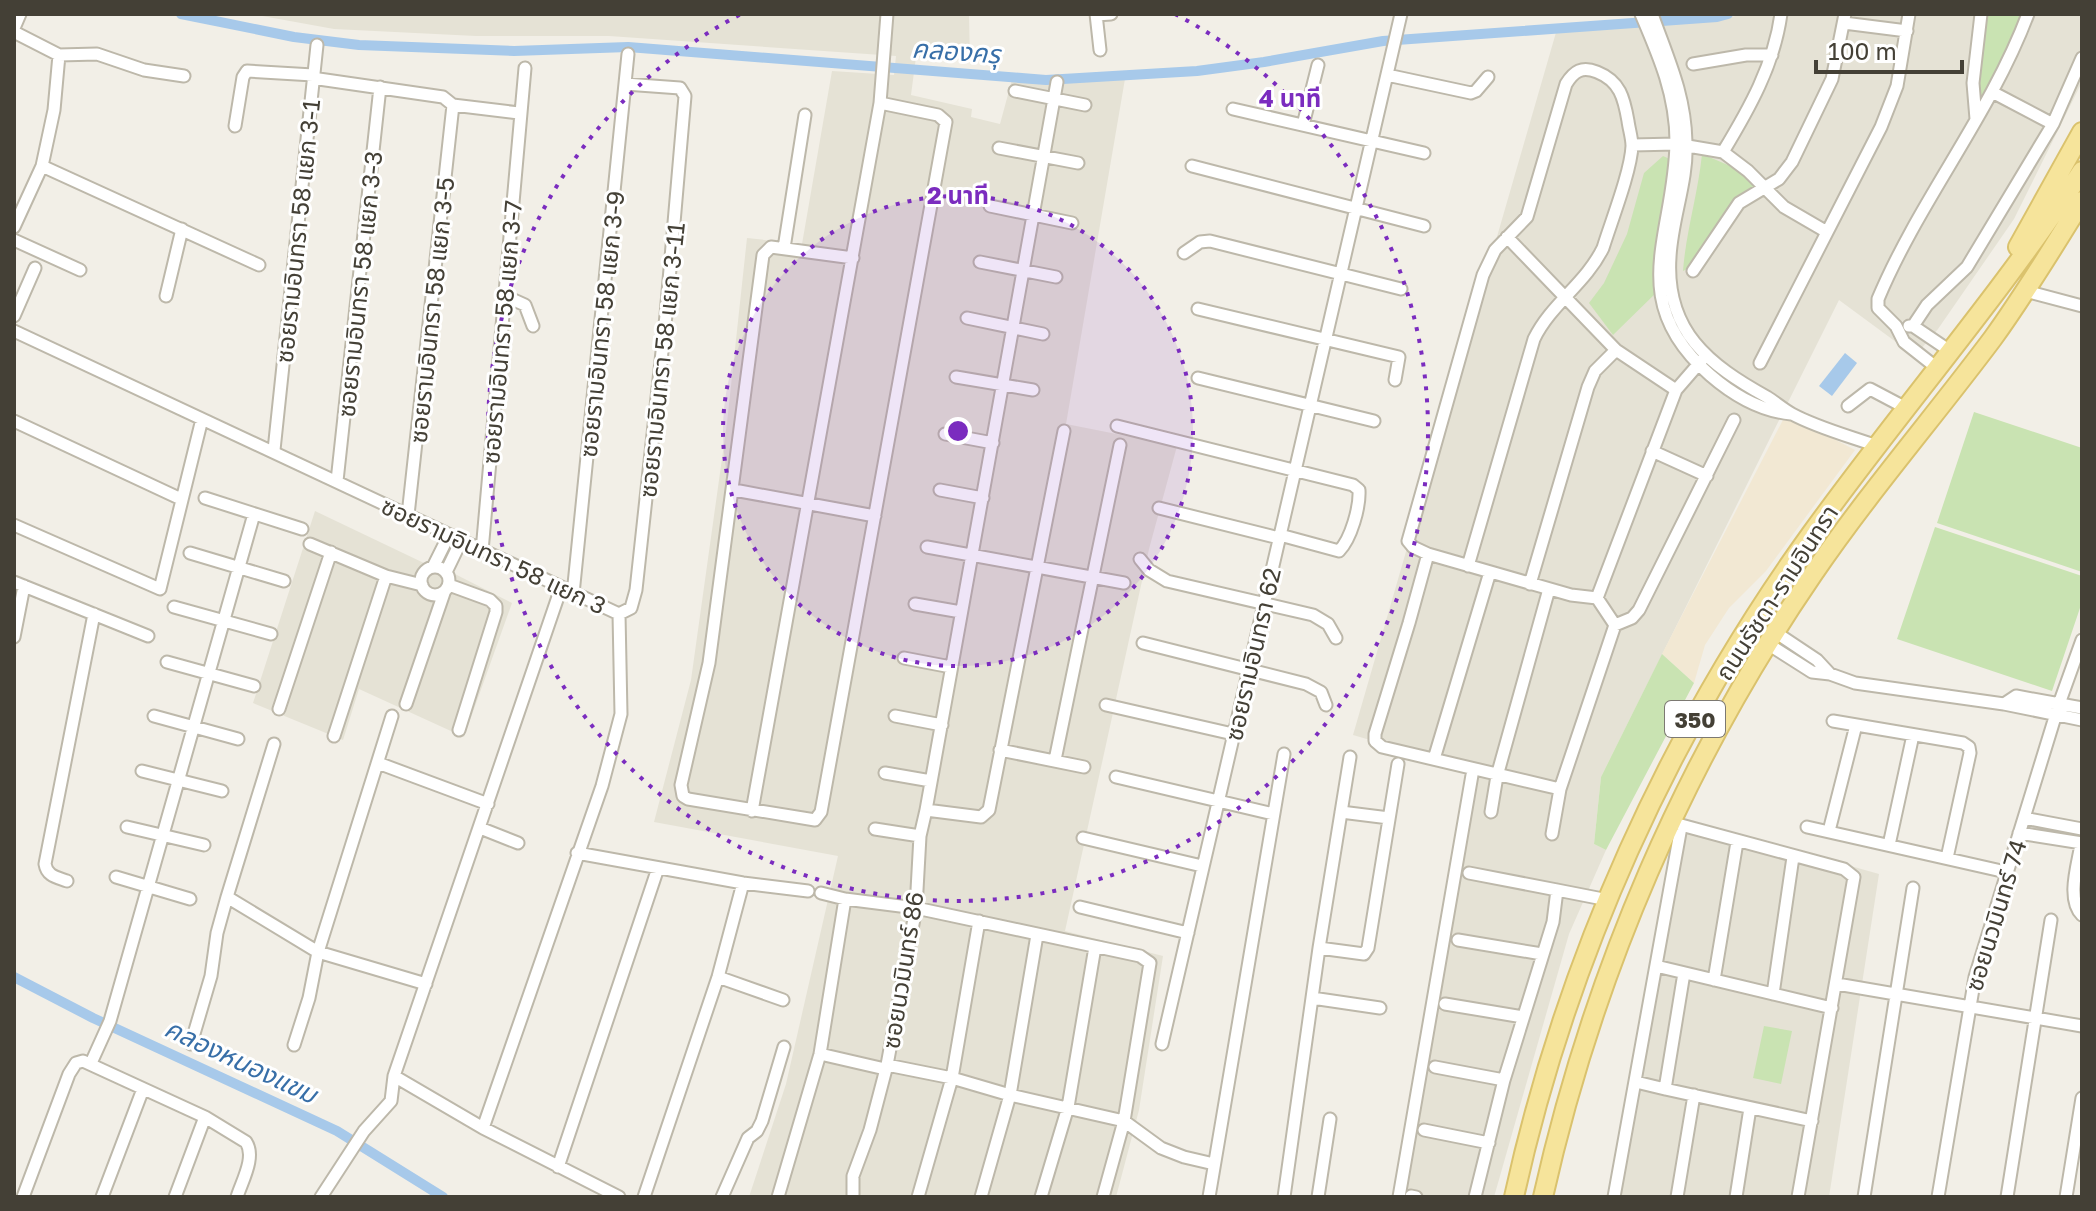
<svg xmlns="http://www.w3.org/2000/svg" width="2096" height="1211" viewBox="0 0 2096 1211" font-family="'Golos Text','Noto Sans Thai',sans-serif">
<style>
.residential{fill:#e5e2d5}
.commercial{fill:#f2e8d3}
.green{fill:#c9e3b2}
.water{fill:#a7c9ea}
.lines{fill:none;stroke-linecap:round;stroke-linejoin:round}
.canal{stroke:#a7c9ea;stroke-width:10}
.minor-casing{stroke:#bdb8aa;stroke-width:15}
.primary-casing{stroke:#dac26d;stroke-width:22}
.minor{stroke:#fff;stroke-width:11}
.primary{stroke:#f6e49b;stroke-width:18}
.ring{fill:none;stroke:#7b2cbf;stroke-width:4;stroke-dasharray:4 8}
.labels{text-anchor:middle;dominant-baseline:central;stroke-width:6;stroke-linejoin:round;paint-order:stroke}
.shield{fill:#fff;stroke:#7c7972;stroke-width:2}
.shield-label{font-size:22px;font-weight:bold;fill:#444036}
.street-label{font-size:24px;fill:#444036;stroke:#fff}
.water-label{font-size:26px;font-style:italic;fill:#386fa8;stroke:#fff}
.centre{fill:#7b2cbf;stroke:#fff;stroke-width:4}
.ring-label{font-size:24px;text-anchor:middle;font-weight:bold;fill:#7b2cbf;stroke:#fff;stroke-width:6;stroke-linejoin:round;paint-order:stroke}
</style>
<rect width="100%" height="100%" fill="#f2efe7"/>
<!-- residential -->
<path class="residential" d="M251,14H969L970,61L916,57L911,95L972,109L971,117L1000,124L1013,76L1126,73L1066,424L1177,446L1149,549L1065,931L1163,956L1139,1110L1116,1197H749L786,1084L838,856L654,822L691,680L727,423L747,238L802,244L832,71L894,75L896,56L609,36H476L334,29Z
M1742,14H2082V82L2014,219L1938,329L1915,356L1839,300L1601,777L1594,844L1606,850L1569,934L1494,1197H1404L1470,769L1353,735L1557,29L1718,21Z
M315,511L426,564L440,537L461,549L451,572L512,603L464,737L359,689L343,740L253,703Z
M1677,817L1879,874L1829,1197H1619Z"/>
<!-- commercial -->
<path class="commercial" d="M1786,414L1855,450L1766,571L1729,608L1705,645L1694,683L1662,654Z"/>
<!-- green -->
<path class="green" d="M1987,14H2021C2010,44 1999,79 1978,103Z
M1702,154L1735,168L1760,188L1736,203L1691,267L1683,271C1686,231 1698,194 1702,154Z
M1663,156L1672,160L1658,291L1613,335L1589,303L1604,283L1627,234L1644,173Z
M1974,412L2082,448V572L1937,523Z
M1935,527L2082,576V602L2052,691L1897,639Z
M1662,654L1694,683L1606,850L1594,844L1601,777Z
M1764,1026L1792,1031L1781,1084L1753,1078Z"/>
<!-- water -->
<path class="water" d="M1845,353L1857,363L1832,396L1819,386Z"/>
<g class="lines">
<!-- canal -->
<path class="canal" d="M181,14L294,37L359,45L514,51L628,47L1046,80L1197,71L1264,62L1383,41L1717,17L1728,14
M14,977L93,1018L337,1131L443,1197"/>
<defs>
<path id="minor" d="M1096,14L1100,50
M1641,14C1659,56 1676,95 1676,142C1675,234 1623,299 1710,375C1733,395 1761,411 1791,414
M1652,14C1668,59 1685,94 1686,142C1688,181 1672,218 1670,257C1665,331 1709,365 1767,397C1775,402 1783,409 1792,414C1818,428 1849,436 1877,446
M1096,15L1111,14
M1844,23L1907,31
M14,28L20,14
M14,32L59,55L97,54L144,70L184,76
M1693,64L1746,55H1772
M1387,75L1471,93L1476,91L1488,77
M312,78L443,97L453,105L519,113
M1015,91L1085,105
M1994,93L2053,124
M1233,109L1424,153
M1976,119L1973,83L1981,14
M1303,125L1318,65
M235,126L243,77L247,71L313,75
M1632,145L1676,144L1723,152L1748,171L1784,207L1827,232
M999,148L1078,163
M1723,152C1749,109 1774,65 1781,14
M42,166L259,265
M1192,166L1424,226
M990,206L1072,223
M14,227L42,166L54,110L59,55
M1507,237L1616,350L1676,390
M14,240L80,270
M784,248L805,115
M1184,253L1200,242L1210,241L1401,289
M853,258L771,247L763,255L709,663L681,785L683,796L688,799L815,820L821,812L946,122L938,115L880,103
M980,262L1056,277
M1693,271L1739,203L1779,179L1792,162L1832,79L1845,14
M2029,292L2082,306
M166,296L182,229
M505,296L525,305L533,326
M1198,309L1399,357L1395,380
M14,316L35,268
M967,318L1043,334
M1909,326H1913L1950,351
M1913,326L1927,305L1967,267L2053,124L2082,58
M14,331L619,614
M1760,363L1881,127L1897,86L1909,14
M1937,368L1904,342L1896,326L1878,308V299C1920,199 1990,115 2028,14
M956,377L1033,390
M1198,378L1374,421
M1848,406L1870,389L1906,408
M14,421L181,499
M1117,426L1353,485L1359,490C1360,507 1351,539 1339,551L1280,535
M945,434L993,443
M274,450L317,45
M1652,451L1707,476
M337,481L380,87
M734,490L875,516
M940,490L983,498
M205,498L302,529
M1159,508L1279,538
M408,515L453,105
M14,525L160,589L202,419
M310,544L386,576L422,585
M927,547L1124,583
M482,551L525,68
M190,553L284,581
M1428,554L1409,623L1375,734V741L1382,747L1560,789
M1140,559L1149,570L1167,581L1313,615L1328,624L1336,638
M1468,566L1534,339C1551,304 1586,283 1603,248C1611,222 1631,171 1632,146C1632,138 1629,129 1628,121C1624,98 1620,81 1597,72C1582,66 1574,71 1566,84L1527,217L1495,250L1483,275L1408,541L1413,547L1428,554L1571,595L1597,598L1615,625L1560,789L1552,834
M433,567L449,535
M421 581a14 14 0 1 1 28 0a14 14 0 1 1-28 0Z
M446,572L461,541
M14,582L148,636
M1530,584L1588,387L1595,371L1616,350
M449,585L490,600L496,606V612L459,730
M573,594L628,54
M1597,598L1676,390L1702,360
M915,604L961,612
M174,607L271,634
M619,614L631,608L636,590L666,315L685,96L680,88L625,84
M1615,625L1632,618L1639,610L1734,420
M1775,632L1817,660L1830,674
M14,637L24,586
M1143,643L1306,684L1321,692L1326,705
M1768,644L1812,672L1830,674L1855,683L2004,704L2082,720
M904,658L951,667
M167,662L254,686
M406,704L444,593
M2004,704L2016,696L2082,708
M1106,705L1233,734
M279,709L331,552
M154,716L238,739
M895,716L942,725
M1833,721L1963,743L1969,747L1970,753L1947,858
M334,736L386,576
M1000,750L1084,767
M1434,759L1490,572
M1055,760L1120,445
M378,763L488,804
M142,771L222,791
M885,773L931,781
M1116,777L1273,814
M926,810L1057,82
M752,811L880,103L887,14
M1341,812L1389,818
M1491,812L1497,776L1549,589
M2024,818L2082,829
M1670,822L1844,869L1854,877L1798,1197
M127,827L204,845
M1807,827L2006,872
M480,828L518,843
M875,829L920,836
M1829,831L1856,725
M2019,833L2082,843
M1083,838L1202,866
M2081,844C2078,864 2066,899 2082,915
M1889,845L1913,735
M577,853L743,883L808,891
M1469,873L1557,890
M116,877L190,899
M67,881C56,877 47,876 45,864L94,614
M821,893L845,899L916,908L1140,956L1150,963L1124,1121L1103,1197
M227,897L318,952L426,984
M1080,907L1188,933
M1458,940L1542,954
M1319,948L1364,954L1368,948L1398,764
M1656,966L1832,1008
M1684,973L1665,1089L1812,1121
M718,977L783,1000
M1714,980L1737,842
M1837,984L2082,1026
M1773,994L1793,857
M1312,998L1380,1008
M1445,1004L1523,1017
M191,1044L211,976L217,933L227,897L274,744
M1162,1044L1401,14
M294,1045L309,998L318,952L392,716
M820,1054L885,1069
M91,1063L110,1021L254,514
M887,1065L952,1078L1010,1095L1124,1121L1161,1148L1184,1157L1214,1164
M1435,1067L1504,1080
M394,1076L483,1128L619,1197
M1636,1082L1665,1089
M483,1128L602,786L621,714L619,614
M1424,1130L1489,1143
M558,1167L658,868
M1411,1196L1416,1197
M23,1197L69,1074L76,1063L83,1061L205,1117L246,1142C256,1157 242,1181 237,1197
M102,1197L143,1089
M175,1197L205,1117
M321,1197L364,1131L391,1101L394,1076L561,588
M644,1197L718,977L743,883
M722,1197L748,1138L757,1131L762,1121L784,1047
M778,1197L820,1054L845,899
M853,1197V1176L870,1130L887,1065L916,908L920,836L926,810L981,817L989,810L1064,431
M918,1197L952,1078L979,921
M981,1197L1010,1095L1037,935
M1041,1197L1068,1107L1095,947
M1209,1197L1284,754
M1284,1197L1319,948L1350,757
M1318,1197L1330,1119
M1399,1197L1472,775
M1475,1197L1504,1080L1553,922L1557,890L1608,900
M1614,1197L1681,827
M1677,1197L1694,1095
M1736,1197L1750,1108
M1864,1197L1913,888
M1938,1197L1975,977L2059,704L2082,640
M2007,1197L2051,920
M2066,1197L2082,1098"/>
<path id="primary" d="M2018,247L2082,132
M1514,1197C1566,960 1669,731 1811,534C1899,412 1999,297 2082,171
M1543,1197C1593,974 1684,762 1813,574C1869,492 1934,417 1993,338C2025,294 2053,247 2082,201"/>
</defs>
<!-- minor casing -->
<use href="#minor" class="minor-casing"/>
<!-- primary casing -->
<use href="#primary" class="primary-casing"/>
<!-- minor -->
<use href="#minor" class="minor"/>
<!-- primary -->
<use href="#primary" class="primary"/>
</g>
<!-- distance rings -->
<circle cx="958" cy="431" r="235" fill="#7b2cbf" fill-opacity=".12"/>
<g class="ring">
<circle cx="958" cy="431" r="235"/>
<path d="M1175 14A470 470 0 1 1 741 14"/>
</g>
<g class="labels">
<!-- shield labels -->
<rect class="shield" x="1665" y="701" width="60" height="36" rx="6"/>
<g class="shield-label">
<text x="1695" y="719">350</text>
</g>
<!-- street labels -->
<g class="street-label">
<text transform="translate(297 231) rotate(-84)">ซอยรามอินทรา 58 แยก 3-1</text>
<text transform="translate(359 284) rotate(-84)">ซอยรามอินทรา 58 แยก 3-3</text>
<text transform="translate(431 310) rotate(-84)">ซอยรามอินทรา 58 แยก 3-5</text>
<text transform="translate(601 324) rotate(-84)">ซอยรามอินทรา 58 แยก 3-9</text>
<text transform="translate(501 332) rotate(-85)">ซอยรามอินทรา 58 แยก 3-7</text>
<text transform="translate(661 360) rotate(-84)">ซอยรามอินทรา 58 แยก 3-11</text>
<text transform="translate(494 555) rotate(25)">ซอยรามอินทรา 58 แยก 3</text>
<text transform="translate(1776 592) rotate(-57)">ถนนรัชดา-รามอินทรา</text>
<text transform="translate(1252 654) rotate(-77)">ซอยรามอินทรา 62</text>
<text transform="translate(1995 915) rotate(-73)">ซอยนวมินทร์ 74</text>
<text transform="translate(902 970) rotate(-81)">ซอยนวมินทร์ 86</text>
</g>
<!-- water labels -->
<g class="water-label">
<text transform="translate(956 51) rotate(4)">คลองครุ</text>
<text transform="translate(241 1061) rotate(25)">คลองหนองแขม</text>
</g>
</g>
<circle cx="958" cy="431" r="12" class="centre"/>
<g class="ring-label">
<text x="1290" y="107">4 นาที</text>
<text x="958" y="204">2 นาที</text>
</g>
<!-- border -->
<rect width="2096" height="1211" fill="none" stroke="#444036" stroke-width="32"/>
<!-- scale -->
<path d="M1816 60v12h146v-12" fill="none" stroke="#444036" stroke-width="4"/>
<text x="1828" y="60" font-size="24" fill="#444036" stroke="#ffffff" stroke-width="6" paint-order="stroke">100 m</text>
</svg>
